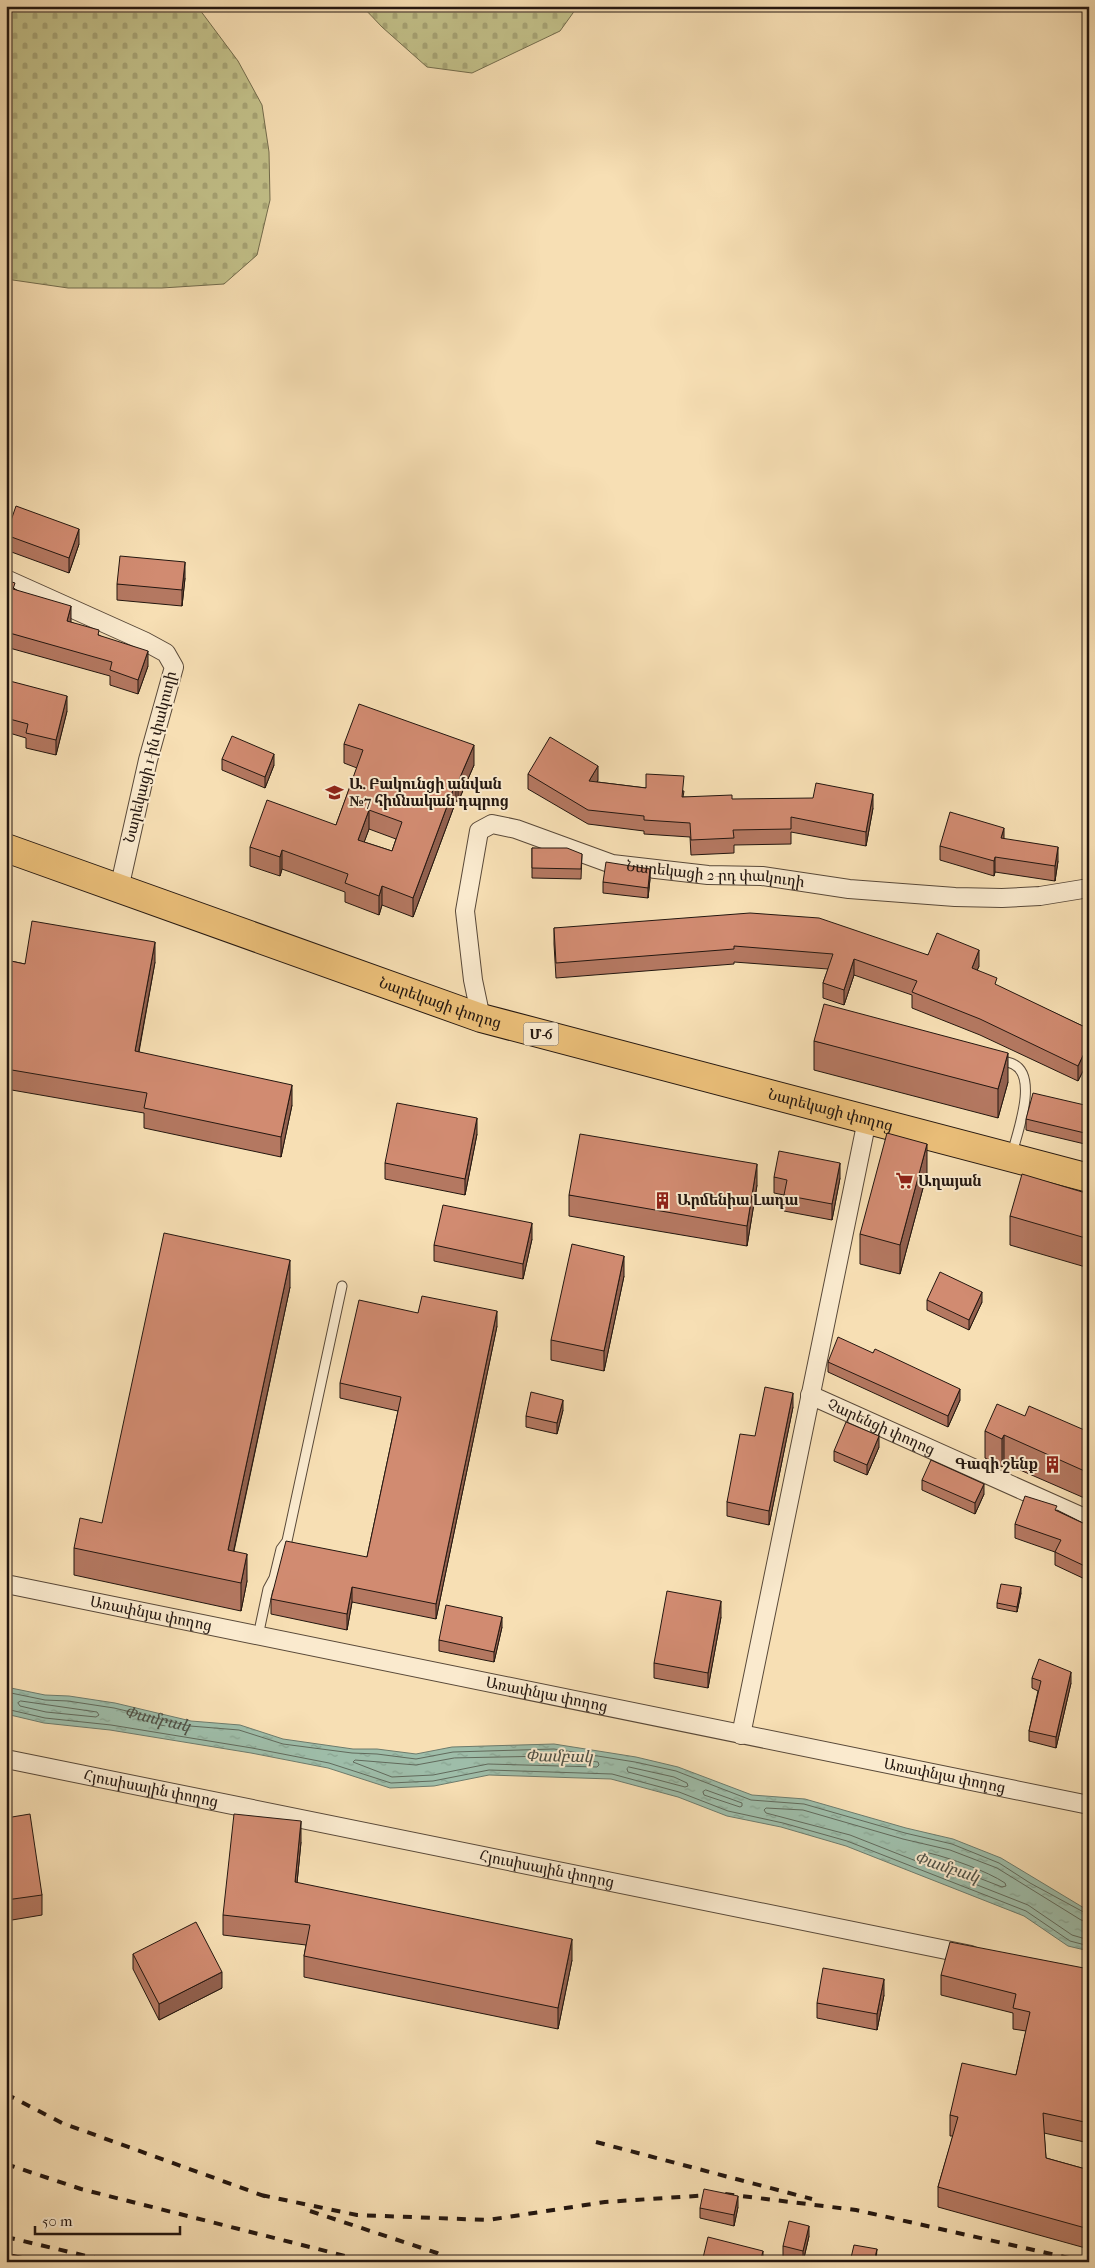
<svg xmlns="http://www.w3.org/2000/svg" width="1095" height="2268" viewBox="0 0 1095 2268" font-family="'IM FELL French Canon','Noto Serif Armenian',serif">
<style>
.cemetery{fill:url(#cemetery-stones);stroke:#736c4c}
.water{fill:url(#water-ripples);stroke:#6d7b6c}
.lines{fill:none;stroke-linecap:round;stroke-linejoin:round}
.shore{stroke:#616a5c;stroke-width:1}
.lane-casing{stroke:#594939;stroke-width:11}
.street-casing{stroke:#594939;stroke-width:20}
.highway-casing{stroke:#241710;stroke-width:30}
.lane{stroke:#faeace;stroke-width:9}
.street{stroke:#faeace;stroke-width:18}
.highway{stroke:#ecc07a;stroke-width:28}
.rail{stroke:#241710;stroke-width:4;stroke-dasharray:9 9;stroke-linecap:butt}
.wall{fill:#b47861;stroke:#241710;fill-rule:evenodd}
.shaded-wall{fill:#92614f;stroke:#241710}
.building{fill:#d18b71;stroke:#241710;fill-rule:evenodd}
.labels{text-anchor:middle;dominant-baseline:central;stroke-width:4;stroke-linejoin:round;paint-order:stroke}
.shield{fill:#faeace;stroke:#645649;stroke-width:1}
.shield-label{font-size:14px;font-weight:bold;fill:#241710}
.street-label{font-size:15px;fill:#241710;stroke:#faeace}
.poi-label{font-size:15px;font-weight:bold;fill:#241710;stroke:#faeace;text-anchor:start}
.water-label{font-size:16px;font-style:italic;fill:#4f5146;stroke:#faeace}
</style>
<defs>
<pattern id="cemetery-stones" width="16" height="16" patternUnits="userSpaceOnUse" patternTransform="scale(1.25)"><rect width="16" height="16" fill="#c2c089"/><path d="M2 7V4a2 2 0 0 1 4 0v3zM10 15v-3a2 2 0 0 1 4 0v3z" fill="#a7a475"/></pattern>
<pattern id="water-ripples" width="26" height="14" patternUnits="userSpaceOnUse" patternTransform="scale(1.25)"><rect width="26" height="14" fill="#9ebda9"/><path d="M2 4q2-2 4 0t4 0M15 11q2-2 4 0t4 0" fill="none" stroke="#88a290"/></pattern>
</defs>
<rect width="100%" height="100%" fill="#f7dfb4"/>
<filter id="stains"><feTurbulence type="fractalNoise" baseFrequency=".004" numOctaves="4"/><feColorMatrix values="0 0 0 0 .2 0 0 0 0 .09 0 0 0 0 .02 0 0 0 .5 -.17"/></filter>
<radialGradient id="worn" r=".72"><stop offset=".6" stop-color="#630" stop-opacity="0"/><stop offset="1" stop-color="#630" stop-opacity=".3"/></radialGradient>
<!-- cemetery -->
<path class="cemetery" d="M6,6H197L238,61L262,105L269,152L270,200L257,255L224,284L162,288H68L6,279Z
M362,6H578L560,31L472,73L427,67L382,27Z"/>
<!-- water -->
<path class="water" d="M6,1687L45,1695L69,1696L115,1703L191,1721L240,1725L283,1739L353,1749H377L416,1754L452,1747L554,1744L636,1757L678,1767L752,1795L805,1799L906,1828L953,1839L1001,1858L1089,1911V1951L1068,1946L1024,1916L846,1846L781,1827L727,1816L678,1797L611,1779L489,1775L434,1786L390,1788L328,1768L251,1753L110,1730L44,1723L6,1714Z"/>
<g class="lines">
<!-- shore -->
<g class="shore">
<path id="s1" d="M6,1692L45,1700L68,1701L114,1708L190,1726L239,1730L283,1744L352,1753L377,1754L416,1759L453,1752L554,1749L635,1762L676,1771L751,1800L804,1804L905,1833L952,1844L999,1863L1030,1883L1089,1915"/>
<path d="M21,1701L97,1712L99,1715L96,1717L46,1712L20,1706L18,1703Z"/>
<path d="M6,1709L45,1718L111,1725L252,1748L329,1763L391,1783L433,1781L489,1770L612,1774L679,1792L728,1811L783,1823L847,1841L1026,1911L1070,1941L1089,1946"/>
<path d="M553,1756L598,1762L599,1765L597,1767L488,1764L433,1775L392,1777L353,1762L355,1760L416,1765L454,1758Z"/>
<path d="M629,1767L674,1777L687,1783L688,1786L685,1787L628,1772L627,1769Z"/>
<path d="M706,1790L742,1803V1806L740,1807L704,1795L703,1792Z"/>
<path d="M929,1853C950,1858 987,1871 1005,1883L1006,1886L1002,1887L928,1858L926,1855Z"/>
<path d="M1089,1922L1081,1920L997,1868L950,1850L903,1839L803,1810L766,1808L764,1810L766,1813L850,1835L1028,1905L1072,1935L1089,1940"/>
</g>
<defs>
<path id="lane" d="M998,1060C1003,1061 1009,1062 1013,1064C1039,1076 1017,1133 1012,1154
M258,1636L268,1589L274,1578L281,1549L287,1541L342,1286"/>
<g id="street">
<path d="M6,579L144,641L166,653L174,667L148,760L119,889"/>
<path id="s2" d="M481,1018L473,980L465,911L479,831L492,824L516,829L612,864L708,875L762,876L849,889L955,897L1002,898L1040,896L1089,888"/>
<path id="s3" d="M810,1395L1089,1520"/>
<path id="s4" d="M6,1584L1089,1805"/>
<path d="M741,1735L867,1120"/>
<path id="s5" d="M6,1759L971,1955"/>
</g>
<g id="highway">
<path id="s6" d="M6,848L481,1018L1089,1178"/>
</g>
</defs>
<!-- lane casing -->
<use href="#lane" class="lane-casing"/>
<!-- street casing -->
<use href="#street" class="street-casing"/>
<!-- highway casing -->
<use href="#highway" class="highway-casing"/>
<!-- lane -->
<use href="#lane" class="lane"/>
<!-- street -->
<use href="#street" class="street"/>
<!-- highway -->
<use href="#highway" class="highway"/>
<!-- rail -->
<path class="rail" d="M6,2094L62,2123L267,2197
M596,2142L812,2199
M6,2164L81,2189L369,2262
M261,2195L357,2215L488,2220L605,2202L725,2194L856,2210L1087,2262
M310,2211L437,2253L454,2262
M6,2237L112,2262"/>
</g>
<!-- wall -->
<path class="wall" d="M6,533L79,544L69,573L6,550Z
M185,578L182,606L117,600V584Z
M6,580L15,589L71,622L99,635L148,666L138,694L110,685V676L6,647Z
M6,680L67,711L56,755L26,748V738L6,732Z
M344,744L474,765L458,802L456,801L413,917L382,905L379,915L345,902V892L282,869L280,876L250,866V847L336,825L357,768L344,763ZM369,829L396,839L392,851L364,842Z
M222,759L274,765L265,788L222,770Z
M528,774L598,780L597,782L646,788L684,791L683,797L873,808L866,846L791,832V844L734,845V853L691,855L690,837L644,834V831L588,824L528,789Z
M1004,839L1058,861L1055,881L995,872L994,876L940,860V846Z
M532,848L582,854L581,879L532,878Z
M650,879L648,898L603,893V882Z
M554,928L928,955L979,966L977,970L997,986L1089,1029V1059L1078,1081L980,1035L912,1008V995L854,975L844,1005L823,998V983L828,969L734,962V964L556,978L554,944Z
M6,960L25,964L155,962L139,1052L292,1105L281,1157L144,1128V1113L6,1089Z
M814,1041L1008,1082L998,1118L814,1070Z
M1089,1106V1145L1026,1130V1119Z
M477,1134L465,1195L385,1179V1163Z
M927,1173L900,1274L860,1264V1234Z
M774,1177L840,1178L832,1220L784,1211V1195L774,1193Z
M757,1185L747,1246L569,1216V1195Z
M1089,1194V1268L1010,1245V1216Z
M532,1239L523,1279L434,1261V1245Z
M624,1276L604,1371L551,1360V1340Z
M290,1287L234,1551L247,1581L241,1611L74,1575V1548L102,1523Z
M927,1300L982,1302L969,1330L927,1310Z
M418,1313L497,1326L436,1619L352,1602L347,1630L271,1614V1599L367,1557L398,1411L340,1398V1383Z
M873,1353L960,1400L948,1427L828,1372V1362Z
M793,1407L769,1525L727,1516V1502L755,1436Z
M563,1410L557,1434L526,1427V1416Z
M985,1431L1089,1432V1500L1004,1463L1002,1467L985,1458Z
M879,1447L867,1475L834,1461V1451Z
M922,1480L984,1494L975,1514L922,1490Z
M1057,1510L1089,1526V1581L1055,1565V1552L1015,1538V1524Z
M1021,1593L1017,1612L997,1608V1603Z
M721,1617L708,1688L654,1678V1663Z
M502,1627L494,1662L439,1651V1640Z
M1089,1677V1697L1085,1695V1685Z
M1032,1678L1071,1683L1056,1748L1029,1741V1731L1038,1691L1032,1688Z
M6,1818L42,1895V1915L6,1921Z
M301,1842L297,1883L572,1960L558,2029L304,1977V1956L306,1945L223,1935V1915Z
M133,1954L222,1988L159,2020L133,1969Z
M1089,1969V2143L1044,2133L1046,2158L1089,2170V2249L938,2207V2187L953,2136H950V2115L1016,2075L1026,2031L1013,2029V2013L941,1995V1975Z
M884,1995L877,2030L817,2018V2003Z
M738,2207L734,2226L700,2218V2208Z
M809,2236L803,2262L783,2257V2246Z"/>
<!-- shaded-wall -->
<path class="shaded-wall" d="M79,529V544L69,573V558Z
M185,562V578L182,606V590Z
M71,606V621L67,635V621Z
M148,651V666L138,694V680Z
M67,696V711L56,755V740Z
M474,745V765L458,802V782Z
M274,754V765L265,788V777Z
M598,766V780L589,796V781Z
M456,782V801L413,917V898Z
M873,794V808L866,846V832Z
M369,810V829L358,859V840Z
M1004,828V842L1001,838Z
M1058,847V861L1055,881V866Z
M282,850V869L280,876V857Z
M995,857V872L994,876V861Z
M650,869V879L648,898V888Z
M382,886V905L379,915V896Z
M155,942V962L135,1071V1051Z
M979,950V966L972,983V968Z
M854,959V975L844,1005V990Z
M1089,1043V1059L1078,1081V1066Z
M1008,1053V1082L998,1118V1089Z
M292,1085V1105L281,1157V1137Z
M477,1118V1134L465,1195V1179Z
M927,1144V1173L900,1274V1245Z
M840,1163V1178L832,1220V1204Z
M757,1164V1185L747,1246V1226Z
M532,1223V1239L523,1279V1264Z
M624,1256V1276L604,1371V1351Z
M290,1260V1287L228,1577V1550Z
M982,1292V1302L969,1330V1320Z
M497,1311V1326L436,1619V1604Z
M960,1389V1400L948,1427V1416Z
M793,1393V1407L769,1525V1511Z
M563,1400V1410L557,1434V1423Z
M1004,1435V1463L1002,1467V1439Z
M879,1436V1447L867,1475V1465Z
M984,1484V1494L975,1514V1503Z
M247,1554V1581L241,1611V1583Z
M352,1587V1602L347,1630V1614Z
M1021,1587V1593L1017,1612V1607Z
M721,1601V1617L708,1688V1673Z
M502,1617V1627L494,1662V1652Z
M1071,1672V1683L1056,1748V1737Z
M301,1821V1842L295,1903V1882Z
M572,1939V1960L558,2029V2008Z
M222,1972V1988L159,2020V2004Z
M884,1979V1995L877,2030V2014Z
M738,2196V2207L734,2226V2215Z
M809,2226V2236L803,2262V2251Z
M877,2249L876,2262H874Z
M763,2251V2262H760Z"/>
<!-- building -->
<path class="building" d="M16,506L79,529L69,558L6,535Z
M120,556L185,562L182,590L117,584Z
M6,580L15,583L13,589L71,606L67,621L99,630L98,635L148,651L138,680L110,670L112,662L6,632Z
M6,680L67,696L56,740L26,733L28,724L6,718Z
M359,704L474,745L458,782H456L413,898L382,886L379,896L345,883L348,874L282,850L280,857L250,847L267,800L336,825L363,750L344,744ZM369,810L402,822L392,851L358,840Z
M232,736L274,754L265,777L222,759Z
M550,737L598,766L589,781L646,788V774L684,776L682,797L732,795V799L813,798L816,783L873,794L866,832L791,817V829L733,830L734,838L691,840L690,823L644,820V816L588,810L528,774Z
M950,812L1004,828L1001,838L1058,847L1055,866L995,857L994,861L940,846Z
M532,848H567L582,854L581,869L532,868Z
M606,862L650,869L648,888L603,882Z
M750,913L819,918L928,955L937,933L979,950L972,968L997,978L995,984L1089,1029V1043L1078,1066L980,1019L912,992L917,981L854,959L844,990L823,983L833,954L734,946V949L556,963L554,928Z
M32,921L155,942L135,1051L292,1085L281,1137L144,1108L147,1093L6,1069V960L25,964Z
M824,1004L1008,1053L998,1089L814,1041Z
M1033,1093L1089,1106V1134L1026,1119Z
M397,1103L477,1118L465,1179L385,1163Z
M887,1133L927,1144L900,1245L860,1234Z
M580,1134L757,1164L747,1226L569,1195Z
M779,1151L840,1163L832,1204L784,1195L787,1180L774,1177Z
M1022,1174L1089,1194V1239L1010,1216Z
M443,1205L532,1223L523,1264L434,1245Z
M164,1233L290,1260L228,1550L247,1554L241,1583L74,1548L80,1518L102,1523Z
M572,1244L624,1256L604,1351L551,1340Z
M940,1272L982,1292L969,1320L927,1300Z
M422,1296L497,1311L436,1604L352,1587L347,1614L271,1599L286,1541L367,1557L401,1397L340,1383L359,1300L418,1313Z
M838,1337L873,1353L875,1349L960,1389L948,1416L828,1362Z
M765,1387L793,1393L769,1511L727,1502L740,1434L755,1436Z
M531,1392L563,1400L557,1423L526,1416Z
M997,1404L1025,1416L1029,1406L1089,1432V1473L1004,1435L1002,1439L985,1431Z
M846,1422L879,1436L867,1465L834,1451Z
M931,1460L984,1484L975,1503L922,1480Z
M1025,1496L1057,1506L1055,1510L1089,1526V1568L1055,1552L1061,1540L1015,1524Z
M1001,1584L1021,1587L1017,1607L997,1603Z
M667,1591L721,1601L708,1673L654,1663Z
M446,1605L502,1617L494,1652L439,1640Z
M1039,1659L1071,1672L1056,1737L1029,1731L1041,1681L1032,1678Z
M1089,1677V1686L1085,1685Z
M30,1814L42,1895L6,1900V1818Z
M234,1814L301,1821L295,1882L572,1939L558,2008L304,1956L310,1925L223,1915Z
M196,1922L222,1972L159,2004L133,1954Z
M950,1942L1089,1969V2123L1043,2113L1046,2158L1089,2170V2229L938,2187L958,2117L950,2115L962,2063L1016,2075L1030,2012L1013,2008L1016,1994L941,1975Z
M823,1968L884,1979L877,2014L817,2003Z
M704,2189L738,2196L734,2215L700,2208Z
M789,2221L809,2226L803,2251L783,2246Z
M708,2237L763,2251L760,2262H702Z
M854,2245L877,2249L874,2262H850Z
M6,2253L39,2260V2262H6Z"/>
<!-- icons -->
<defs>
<symbol id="school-bare" viewBox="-9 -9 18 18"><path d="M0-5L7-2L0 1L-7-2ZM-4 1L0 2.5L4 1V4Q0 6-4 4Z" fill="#8f2418" stroke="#faeace" stroke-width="2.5" paint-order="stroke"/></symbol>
<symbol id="supermarket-bare" viewBox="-9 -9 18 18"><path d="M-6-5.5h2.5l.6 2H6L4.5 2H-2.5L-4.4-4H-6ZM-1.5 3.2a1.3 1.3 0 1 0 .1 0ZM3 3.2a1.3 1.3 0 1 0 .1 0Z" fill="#8f2418" stroke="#faeace" stroke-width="2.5" paint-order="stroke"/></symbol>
<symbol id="building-bare" viewBox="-9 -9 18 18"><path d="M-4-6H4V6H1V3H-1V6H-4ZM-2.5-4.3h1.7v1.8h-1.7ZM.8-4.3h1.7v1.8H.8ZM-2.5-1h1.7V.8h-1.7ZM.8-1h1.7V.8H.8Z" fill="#8f2418" stroke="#faeace" stroke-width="2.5" paint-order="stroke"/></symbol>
</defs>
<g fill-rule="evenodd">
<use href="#school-bare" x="322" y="780" width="25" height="25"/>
<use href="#supermarket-bare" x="892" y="1168" width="25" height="25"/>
<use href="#building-bare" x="650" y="1188" width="25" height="25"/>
<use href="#building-bare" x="1040" y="1452" width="25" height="25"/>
</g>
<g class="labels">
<!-- shield labels -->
<rect class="shield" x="523.5" y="1022.5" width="35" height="23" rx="4"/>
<g class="shield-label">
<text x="541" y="1034">Մ-6</text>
</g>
<!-- street labels -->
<g class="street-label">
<text transform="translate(150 757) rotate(-76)">Նարեկացի 1-ին փակուղի</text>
<text stroke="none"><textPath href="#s2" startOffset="435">Նարեկացի 2-րդ փակուղի</textPath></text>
<text stroke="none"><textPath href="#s6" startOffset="461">Նարեկացի փողոց</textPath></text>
<text stroke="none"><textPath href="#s6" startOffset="866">Նարեկացի փողոց</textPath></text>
<text stroke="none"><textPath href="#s3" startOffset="78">Չարենցի փողոց</textPath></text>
<text stroke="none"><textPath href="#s4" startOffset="148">Առափնյա փողոց</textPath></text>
<text stroke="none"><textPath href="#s4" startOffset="552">Առափնյա փողոց</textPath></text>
<text stroke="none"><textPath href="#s4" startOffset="958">Առափնյա փողոց</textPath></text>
<text stroke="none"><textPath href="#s5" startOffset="148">Հյուսիսային փողոց</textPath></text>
<text stroke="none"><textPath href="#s5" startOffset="552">Հյուսիսային փողոց</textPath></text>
</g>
<!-- poi labels -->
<g class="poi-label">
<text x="349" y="784">Ա. Բակունցի անվան<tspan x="349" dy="17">№7 հիմնական դպրոց</tspan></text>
<text x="918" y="1181">Աղայան</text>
<text x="677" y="1200">Արմենիա Լադա</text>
<text x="1038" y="1464" text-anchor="end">Գազի շենք</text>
</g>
<!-- water labels -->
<g class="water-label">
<text stroke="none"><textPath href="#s1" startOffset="154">Փամբակ</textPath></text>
<text transform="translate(559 1756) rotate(1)">Փամբակ</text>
<text transform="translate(947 1867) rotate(18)">Փամբակ</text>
</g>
</g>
<!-- margin -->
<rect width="1095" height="2268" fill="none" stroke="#f7dfb4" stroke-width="25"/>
<rect x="8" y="8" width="1080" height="2253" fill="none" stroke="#241710" stroke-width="2.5"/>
<rect x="12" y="12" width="1070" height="2243" fill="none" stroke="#241710"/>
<!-- scale -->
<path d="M35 2226v8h145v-8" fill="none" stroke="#241710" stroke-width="2.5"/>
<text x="42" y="2226" font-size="15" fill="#241710" stroke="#faeace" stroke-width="4" paint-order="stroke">50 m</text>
<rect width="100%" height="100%" filter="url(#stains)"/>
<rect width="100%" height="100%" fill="url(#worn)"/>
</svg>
